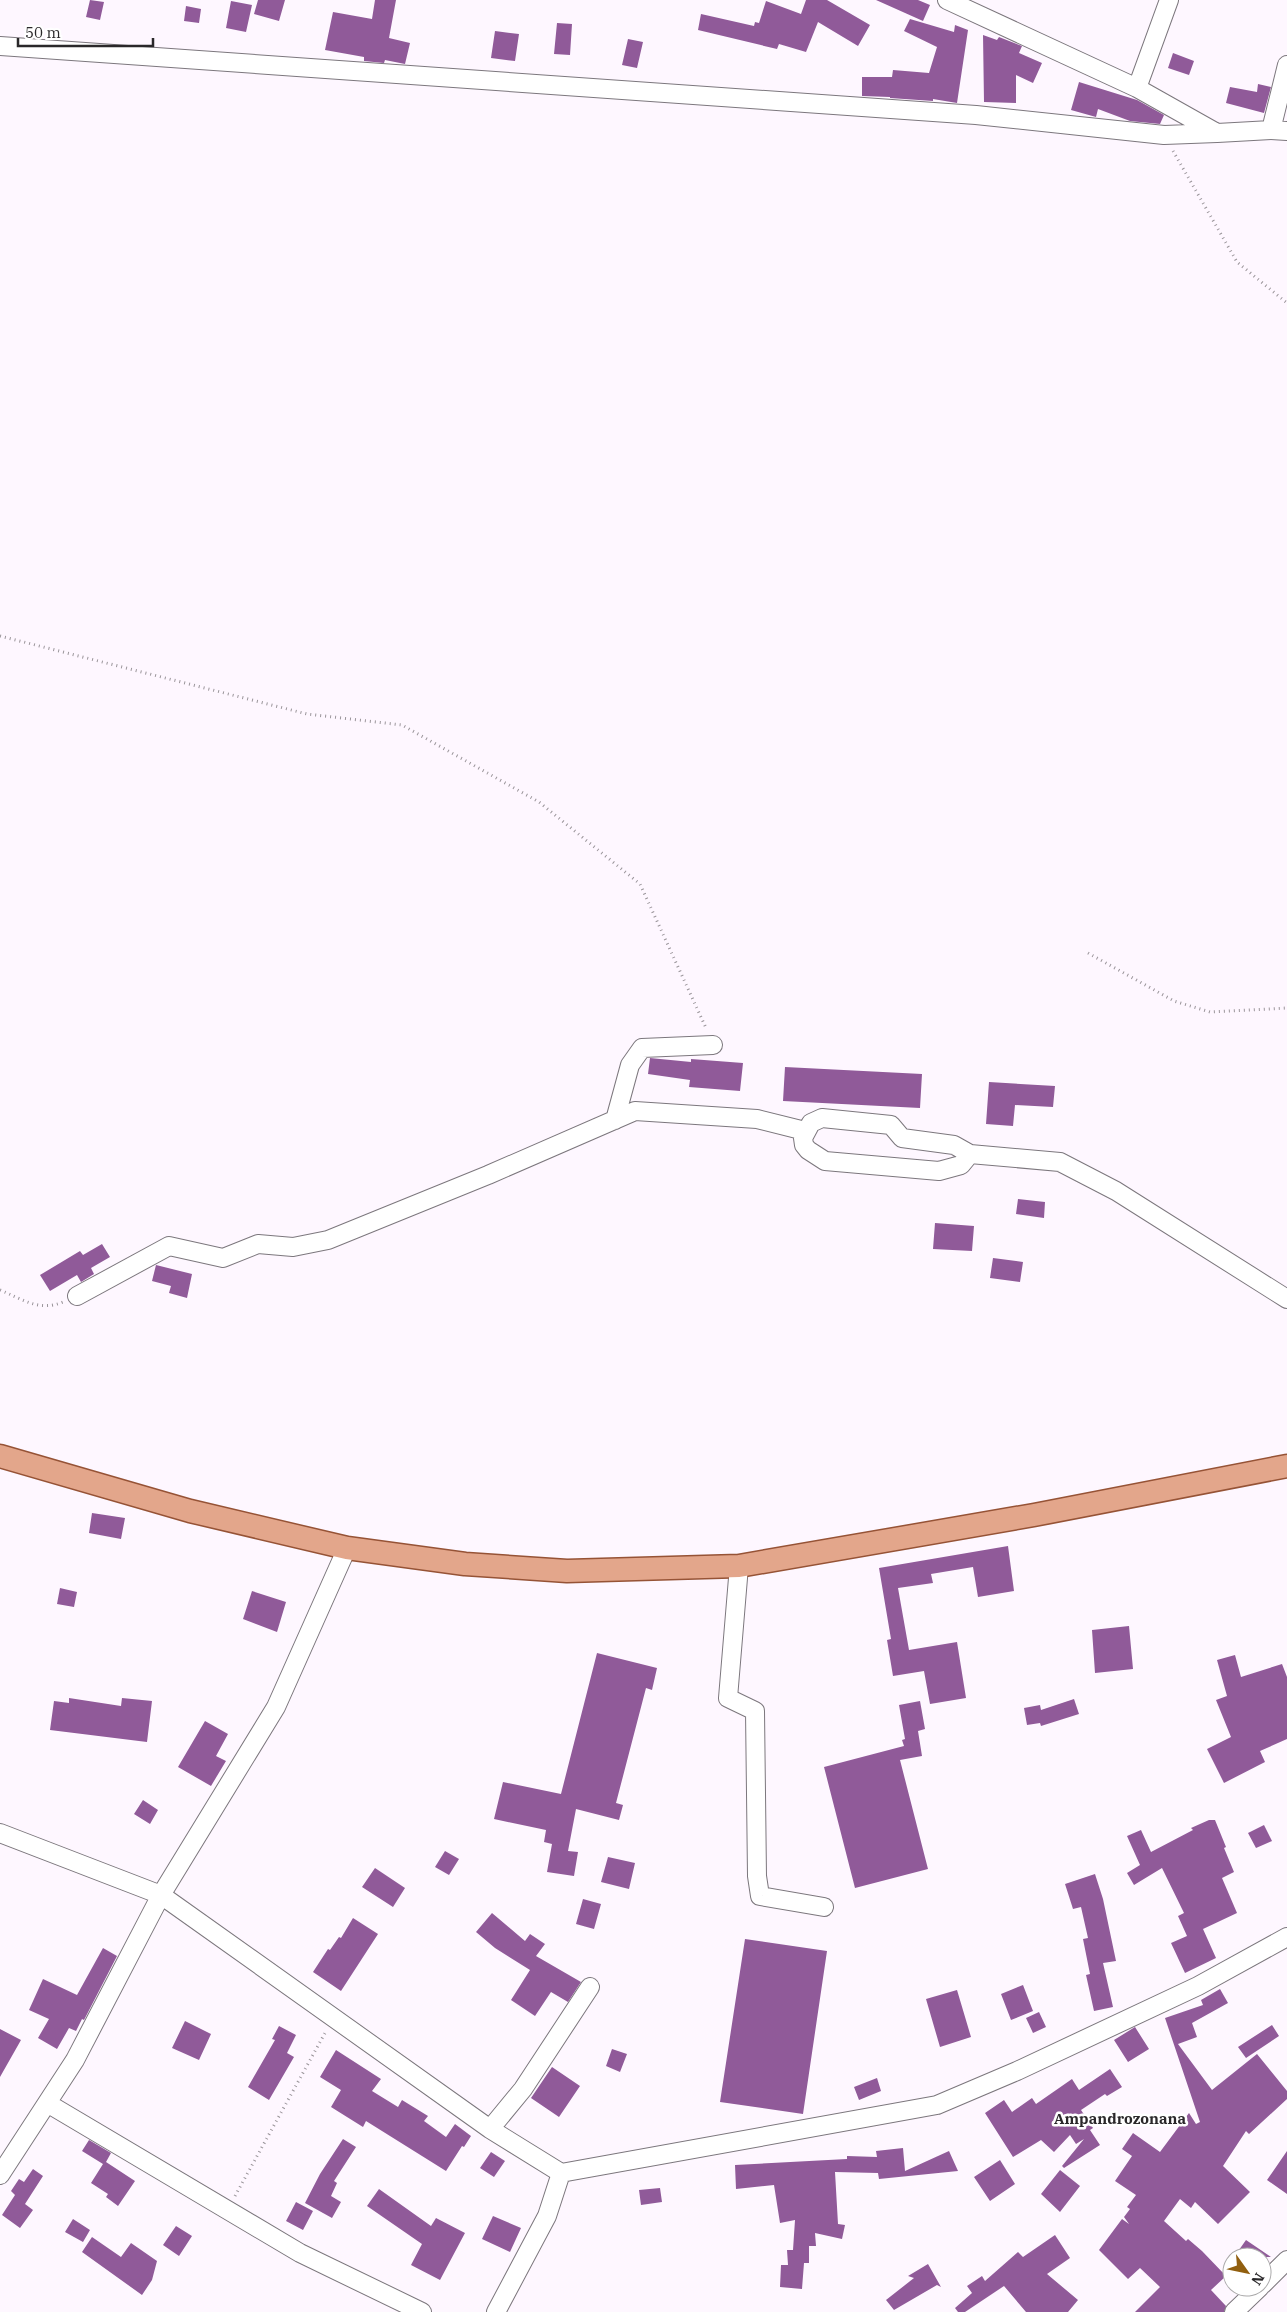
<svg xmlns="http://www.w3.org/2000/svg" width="1287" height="2312" viewBox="0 0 1287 2312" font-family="'IBM Plex Serif',serif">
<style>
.building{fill:#905a99}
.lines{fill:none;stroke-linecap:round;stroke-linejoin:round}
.minor-casing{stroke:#7c777d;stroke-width:20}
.major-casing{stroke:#965336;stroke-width:25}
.path{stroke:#9a959a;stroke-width:3;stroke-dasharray:1 4;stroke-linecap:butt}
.minor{stroke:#fff;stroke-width:18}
.major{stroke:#e3a68b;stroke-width:22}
.labels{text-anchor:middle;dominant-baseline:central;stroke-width:5;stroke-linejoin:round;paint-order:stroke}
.neighbourhood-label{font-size:15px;font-weight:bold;fill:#2a282a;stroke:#fff}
</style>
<rect width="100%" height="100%" fill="#fef7ff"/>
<!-- building -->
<path class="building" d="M90,0L104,2L100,20L86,17Z
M258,0H285L279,21L254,14Z
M375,0H396L389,38L410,43L405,64L385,60L384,63L364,61V57L325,50L333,12L372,19Z
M806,0H827L870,25L858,46L818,22L806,52L779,44L777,49L698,30L701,14L754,26L755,22L759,23L766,1L801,14Z
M876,0H918L930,5L923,21Z
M231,1L252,5L246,32L226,28Z
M186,6L201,9L199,23L184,21Z
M910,19L954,32L955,25L968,30L957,103L933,99V101L890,98V97L862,96V77H892L893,70L929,73L937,47L904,31Z
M557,23L572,24L570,55L554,54Z
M495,31L519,34L515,61L491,58Z
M983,35L997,40L999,37L1022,46L1019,53L1042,63L1033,83L1016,75V103L984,102Z
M628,39L643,42L637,68L622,65Z
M1173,53L1194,61L1189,75L1168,68Z
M1079,82L1137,100L1164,115L1160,124L1130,121L1098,109L1096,117L1071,110Z
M1258,84L1271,87L1264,113L1226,103L1230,87L1257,92Z
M650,1058L691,1062V1059L743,1063L740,1091L689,1087L690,1080L648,1074Z
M785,1067L922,1074L920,1108L783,1101Z
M989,1082L1055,1086L1053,1107L1015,1105L1013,1126L986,1124Z
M1018,1199L1045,1202L1044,1218L1016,1214Z
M935,1223L974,1226L972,1251L933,1249Z
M102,1244L110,1257L91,1268L94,1274L81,1282L77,1275L50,1291L40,1275L80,1251L83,1255Z
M993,1258L1023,1262L1020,1282L990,1278Z
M156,1265L192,1274L187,1298L169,1293L171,1286L152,1281Z
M92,1513L125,1518L121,1539L89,1533Z
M1008,1546L1014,1591L978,1597L973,1567L931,1574L933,1583L898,1588L909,1650L957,1642L966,1698L930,1704L924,1671L893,1676L887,1640L891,1639L879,1568Z
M60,1588L77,1592L74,1607L57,1604Z
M252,1591L286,1602L277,1632L243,1619Z
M1129,1626L1133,1669L1095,1673L1092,1630Z
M597,1653L657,1668L652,1690L646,1688L616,1803L623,1805L619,1820L576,1809L568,1851L578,1852L574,1876L547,1872L552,1844L544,1842L546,1830L494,1819L503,1782L561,1794Z
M1235,1655L1241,1677L1282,1664L1287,1677V1739L1260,1751L1265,1762L1224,1783L1207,1749L1231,1737L1216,1700L1227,1696L1217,1660Z
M69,1698L121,1706L122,1698L152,1701L147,1742L50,1730L54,1701L69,1703Z
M1074,1699L1079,1714L1041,1726L1040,1723L1027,1725L1024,1708L1040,1705L1041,1710Z
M920,1701L925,1729L918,1731L922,1756L900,1760L928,1869L855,1888L824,1767L904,1746L902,1740L905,1739L899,1705Z
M205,1721L228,1734L216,1756L226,1761L211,1786L178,1767Z
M143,1800L158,1810L150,1824L134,1814Z
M1209,1820H1215L1226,1847L1224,1848L1234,1872L1222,1878L1237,1913L1203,1929L1216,1958L1185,1973L1171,1943L1187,1936L1178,1916L1184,1913L1162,1868L1134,1885L1127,1873L1140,1865L1127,1836L1141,1830L1151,1852L1193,1830L1191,1828Z
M1264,1825L1272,1841L1256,1848L1248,1833Z
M445,1851L459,1859L449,1875L435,1867Z
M608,1857L635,1863L629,1889L601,1882Z
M375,1868L405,1888L393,1907L362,1887Z
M1095,1874L1103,1899L1116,1961L1103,1963L1113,2007L1094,2011L1086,1975L1090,1974L1083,1939L1088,1938L1081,1907L1073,1909L1065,1884Z
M583,1899L601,1904L594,1929L576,1924Z
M492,1913L525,1941L530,1934L545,1944L536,1956L581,1982L568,2002L551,1992L535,2016L511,2000L530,1970L495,1948L476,1932Z
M353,1918L378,1934L341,1991L313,1972L328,1949L330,1950L339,1937L341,1938Z
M745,1939L827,1951L803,2114L720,2102Z
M103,1948L117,1956L84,2020L82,2019L76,2031L69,2028L57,2049L38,2038L49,2019L29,2010L43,1979L77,1995Z
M1023,1985L1033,2011L1011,2020L1001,1994Z
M1220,1989L1228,2003L1192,2023L1197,2037L1178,2044L1212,2090L1257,2054L1287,2091V2099L1249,2134L1246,2131L1223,2166L1250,2192L1218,2224L1195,2202L1191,2208L1180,2199L1164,2221L1186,2241L1188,2239L1202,2251L1226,2276L1211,2290L1226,2306L1224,2312H1135L1160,2287L1140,2268L1128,2279L1099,2250L1122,2219L1129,2224L1124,2217L1130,2209L1127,2207L1136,2195L1115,2181L1132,2156L1122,2149L1133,2133L1160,2152L1189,2113L1196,2124L1200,2122L1165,2018L1203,2005L1201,2000Z
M957,1990L971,2037L940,2047L926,1999Z
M1039,2012L1046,2027L1033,2033L1026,2018Z
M185,2021L211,2034L199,2060L172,2048Z
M1272,2025L1279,2036L1246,2058L1238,2047Z
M279,2026L296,2035L287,2053L294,2057L269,2100L248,2087L275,2040L272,2039Z
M1135,2027L1149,2049L1128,2062L1114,2040Z
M0,2029L21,2040L0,2077Z
M612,2049L627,2054L620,2072L606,2066Z
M336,2050L381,2079L372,2091L398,2107L402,2100L428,2116L424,2121L446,2137L455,2124L471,2136L464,2147L462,2146L446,2171L366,2121L363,2127L331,2107L341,2090L320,2077Z
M552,2067L580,2086L559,2117L531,2098Z
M1110,2069L1122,2087L1107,2096L1105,2094L1081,2110L1093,2128L1090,2130L1100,2145L1064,2168L1062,2166L1084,2139L1076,2144L1070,2135L1054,2152L1041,2140L1013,2157L985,2113L1004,2100L1012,2112L1032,2098L1036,2104L1072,2079L1079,2090Z
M877,2078L881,2091L859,2100L854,2087Z
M343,2139L356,2147L334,2181L337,2183L331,2196L341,2202L332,2218L305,2203L320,2174Z
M89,2140L111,2153L106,2162L135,2181L118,2206L106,2197L108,2194L91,2183L103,2164L82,2151Z
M903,2148L905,2171L949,2151L958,2171L879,2179L878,2173L835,2172L838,2224L845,2225L842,2239L815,2233L816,2246H809V2263H804L802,2289L780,2287L781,2265H788L787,2250H793L795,2220L780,2223L774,2185L736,2189L735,2165L847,2159V2156L877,2157L876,2151Z
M1287,2151V2194L1267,2180Z
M491,2152L505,2161L494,2177L480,2168Z
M1000,2160L1015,2184L990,2201L974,2177Z
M33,2169L43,2176L25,2204L33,2210L20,2228L2,2215L15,2195L11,2191L19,2179L24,2182Z
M1060,2170L1080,2186L1060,2212L1041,2194Z
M660,2188L662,2202L641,2205L639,2190Z
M379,2189L431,2226L436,2218L465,2233L440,2280L411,2265L422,2244L367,2206Z
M296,2202L313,2211L303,2230L286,2221Z
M493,2216L521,2228L510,2252L482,2239Z
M73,2219L90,2230L83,2242L65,2232Z
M176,2226L192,2236L179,2256L163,2245Z
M1055,2235L1070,2258L1047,2274L1078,2300L1068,2312H1026L1004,2286L965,2312H958L955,2308L972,2293L967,2286L982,2276L985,2281L1018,2252L1023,2257Z
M92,2237L121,2257L131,2243L157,2261L152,2280L142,2295L82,2252Z
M1246,2240L1271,2257H1234Z
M928,2264L941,2287L937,2285L894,2310L886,2300L914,2278L908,2276Z"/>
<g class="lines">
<defs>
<path id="minor" d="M947,0L1137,88L1217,133L1271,130L1287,131
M0,46L976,115L1164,135L1217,133
M1137,88L1169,0
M1271,130L1287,65
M615,1120L630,1065L642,1048L713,1045
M970,1154L961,1165L939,1171L825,1161L808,1150L804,1145L803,1138L811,1123L822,1118L891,1125L902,1138L954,1145L970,1154L1060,1162L1116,1191L1287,1299
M77,1296L169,1246L223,1258L258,1244L293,1247L328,1240L488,1175L635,1111L757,1119L805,1131
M739,1566L728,1698L755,1711L757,1876L760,1896L824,1907
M0,1833L161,1895L490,2129L561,2173L937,2105L1017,2071L1198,1986L1287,1937
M47,2103L300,2253L422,2312
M490,2129L523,2089L590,1987
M0,2175L75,2060L161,1895L276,1707L347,1548
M1262,2285L1287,2260
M496,2312L547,2216L561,2173
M1234,2312L1260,2287"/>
<path id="major" d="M0,1456L190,1511L347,1548L465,1564L567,1571L739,1566L1034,1515L1287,1466"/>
</defs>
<!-- minor casing -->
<use href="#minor" class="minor-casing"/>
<!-- major casing -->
<use href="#major" class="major-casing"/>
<!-- path -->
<path class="path" d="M1173,151L1237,262L1287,303
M0,636L307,714L402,725L539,802L640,884L706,1028
M1088,953L1174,1001L1210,1012L1287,1008
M0,1290C22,1299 39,1312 63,1302
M235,2196L325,2033"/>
<!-- minor -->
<use href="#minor" class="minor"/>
<!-- major -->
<use href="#major" class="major"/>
</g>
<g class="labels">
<!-- neighbourhood labels -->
<g class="neighbourhood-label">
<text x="1120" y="2118">Ampandrozonana</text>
</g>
</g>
<!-- north arrow -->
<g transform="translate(1247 2272) rotate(123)"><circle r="24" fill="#ffffff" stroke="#aaa9aa"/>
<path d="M0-4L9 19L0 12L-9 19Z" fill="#915f0f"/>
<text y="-8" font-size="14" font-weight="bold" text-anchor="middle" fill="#2a282a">N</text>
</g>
<!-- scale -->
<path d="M18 38v8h135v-8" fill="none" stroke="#2a282a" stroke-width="2.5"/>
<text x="25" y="38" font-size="15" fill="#2a282a" stroke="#ffffff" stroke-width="4" paint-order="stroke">50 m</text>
</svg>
